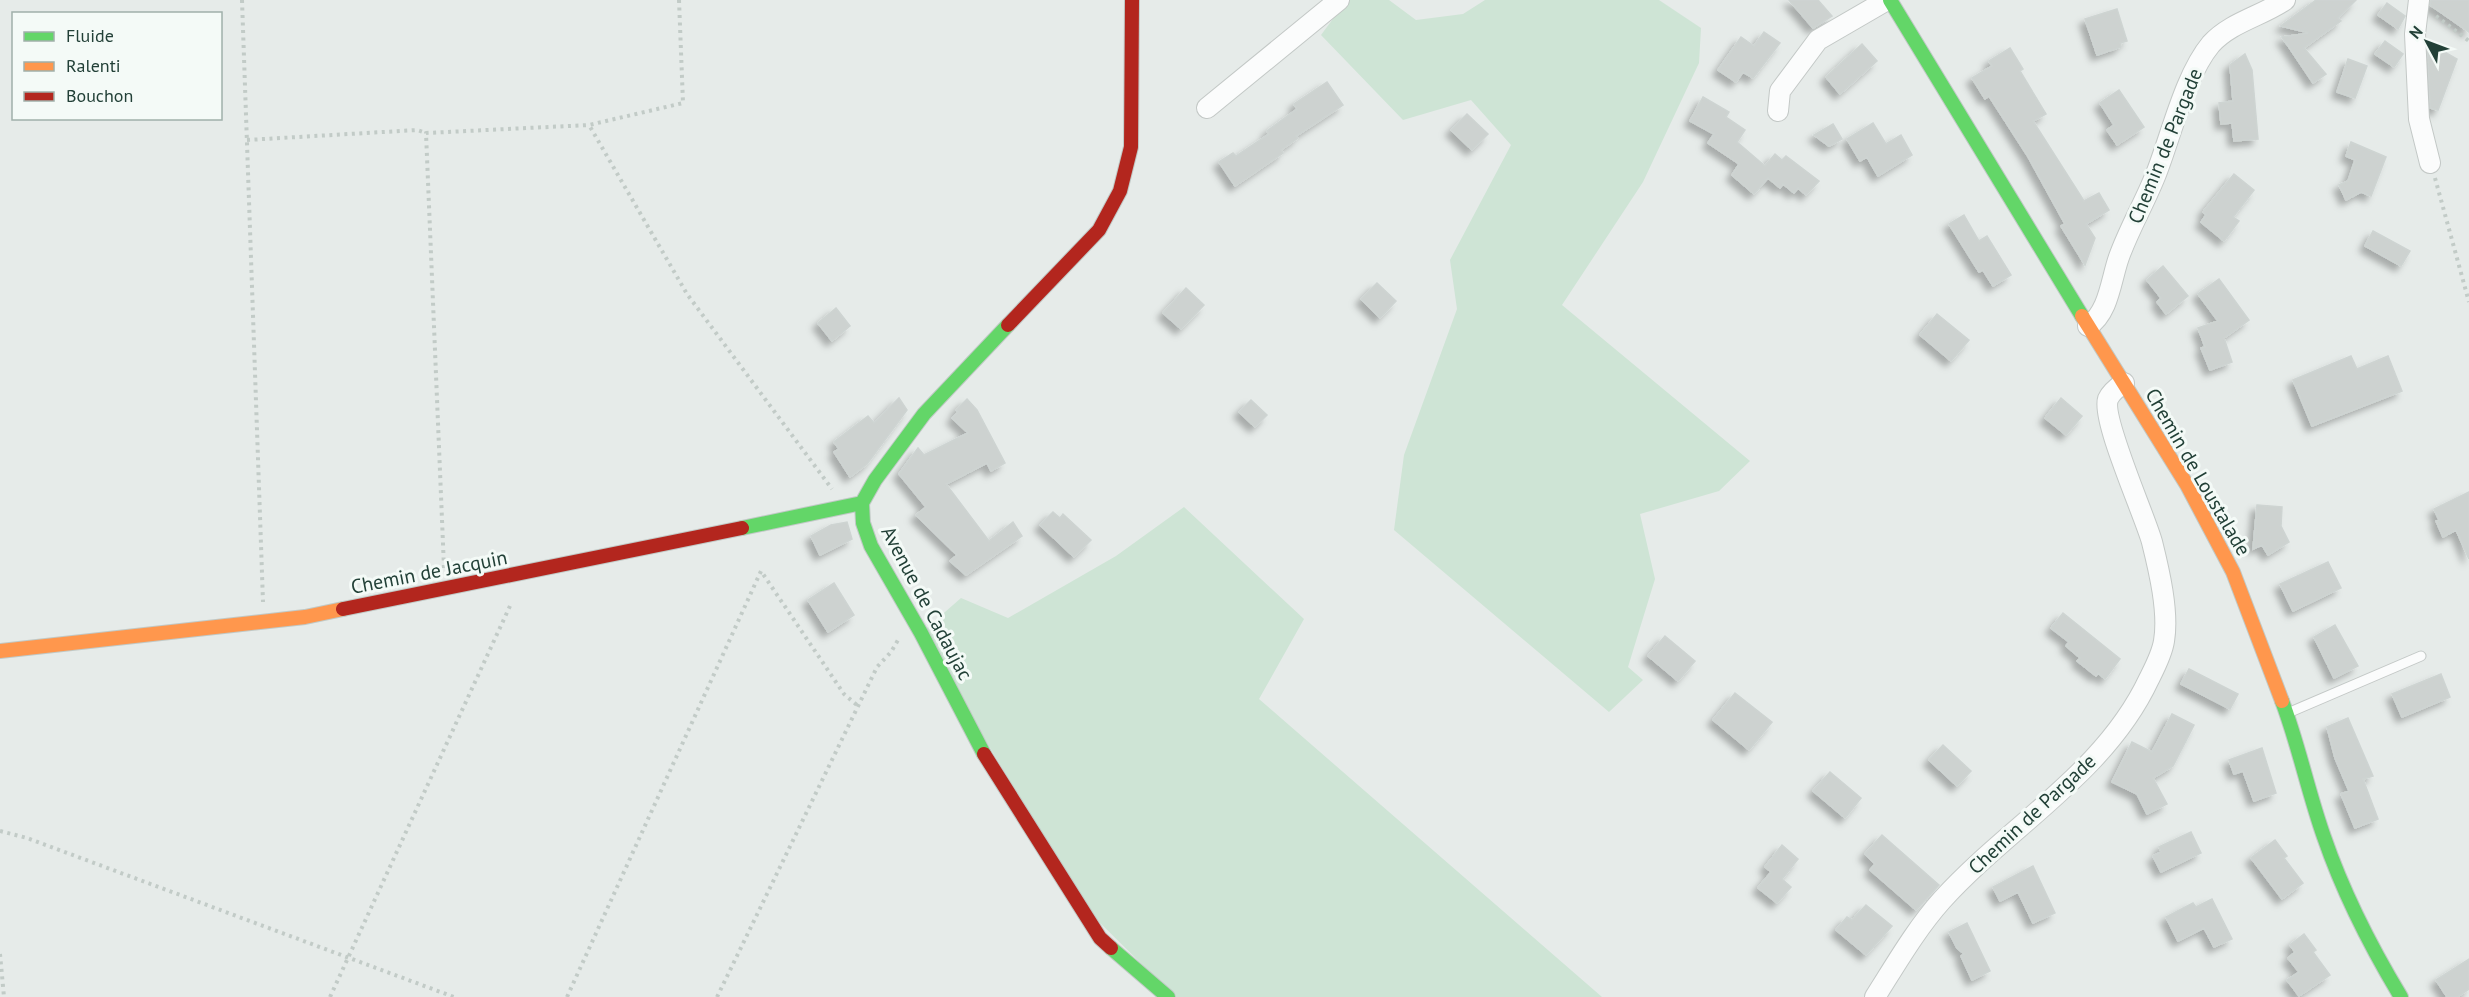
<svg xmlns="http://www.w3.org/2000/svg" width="2469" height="997" viewBox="0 0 2469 997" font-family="'PT Sans',sans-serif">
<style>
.green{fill:#cee4d5}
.building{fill:#cdd2d0;stroke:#ced4d2;stroke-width:1.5;filter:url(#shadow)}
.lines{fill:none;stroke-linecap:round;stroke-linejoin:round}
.lane-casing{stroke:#c3c8c6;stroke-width:11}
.street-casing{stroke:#c3c8c6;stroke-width:22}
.fast-casing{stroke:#c1c9c6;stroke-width:16}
.slow-casing{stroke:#c1c9c6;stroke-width:16}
.jam-casing{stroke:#c1c9c6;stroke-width:16}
.path{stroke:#c2cbc7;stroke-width:4;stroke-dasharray:3 4.5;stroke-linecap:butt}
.lane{stroke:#fbfcfc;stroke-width:9}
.street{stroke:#fbfcfc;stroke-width:20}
.fast{stroke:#63d668;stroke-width:14}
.slow{stroke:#ff974d;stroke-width:14}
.jam{stroke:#b3261e;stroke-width:14}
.labels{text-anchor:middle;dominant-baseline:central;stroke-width:6;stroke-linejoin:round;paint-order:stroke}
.street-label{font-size:20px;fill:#224037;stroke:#f4faf7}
</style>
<defs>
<filter id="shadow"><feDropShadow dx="-5.5" dy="5.5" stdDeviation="3" flood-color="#0004"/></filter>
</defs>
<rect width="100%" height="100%" fill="#e6ebe9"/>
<!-- green -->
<path class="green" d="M1347,0H1389L1416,20L1463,14L1485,0H1659L1701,28L1699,63L1643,182L1562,305L1750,461L1719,491L1640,514L1655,579L1628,667L1643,680L1609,712L1394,530L1404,455L1457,309L1450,260L1511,145L1471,100L1403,120L1321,35Z
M1184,507L1304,619L1259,699L1602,997H1175L1089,912L921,633L961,598L1008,618L1116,556Z"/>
<!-- building -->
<path class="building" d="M1789,0H1818L1832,16L1813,28Z
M2316,0H2356L2338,18L2341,21L2304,48L2326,74L2313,83L2282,37L2309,33L2281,26Z
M2431,0H2469V32L2430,5Z
M2387,3L2405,16L2398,29L2378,15Z
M2117,9L2127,41L2120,43L2121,47L2097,55L2085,19Z
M1764,32L1780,43L1753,78L1743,72L1736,82L1718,70L1741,37L1754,46Z
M2385,41L2403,54L2394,67L2375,54Z
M2427,42L2457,59L2438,110L2430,108Z
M1862,44L1877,61L1840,94L1826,77Z
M2010,48L2023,69L2020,71L2046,114L2033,121L2084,201L2099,193L2109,210L2086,224L2095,238L2085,265L2061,226L2065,224L2027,155L1989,96L1985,99L1972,78L1992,66L1989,61Z
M2245,54L2252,70L2258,139L2234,141L2232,123L2221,124L2219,103L2233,101L2230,65Z
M2348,59L2367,66L2355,98L2337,92Z
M1327,82L1343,105L1296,136L1298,138L1281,150L1283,153L1235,186L1219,162L1233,153L1236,156L1269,134L1267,131L1297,109L1294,104Z
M2119,90L2144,127L2117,145L2107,130L2114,125L2100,103Z
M1703,97L1729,112L1726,117L1745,130L1737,142L1765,166L1775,154L1782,160L1786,156L1819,181L1806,195L1798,188L1794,193L1783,184L1780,188L1768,178L1754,194L1732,175L1739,164L1708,143L1714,134L1690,121Z
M1467,114L1488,134L1472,150L1451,130Z
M1873,123L1886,144L1901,135L1912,155L1878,176L1867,157L1860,161L1847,139Z
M1833,124L1842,139L1829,146L1814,135Z
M2351,142L2386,157L2371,196L2361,192L2346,200L2339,185L2348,181L2355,160L2346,156Z
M2234,174L2254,190L2233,217L2239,221L2224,241L2201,222L2206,215L2203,212Z
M1964,215L1979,241L1987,236L2011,275L1993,286L1983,270L1979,272L1949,224Z
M2373,231L2410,251L2401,266L2365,246Z
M2163,266L2188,296L2166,314L2157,302L2161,298L2147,280Z
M2219,279L2249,320L2224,338L2232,362L2210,370L2201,348L2205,347L2198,328L2218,321L2198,294Z
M1377,283L1396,301L1380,318L1361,299Z
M1186,288L1204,305L1181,329L1163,313Z
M836,308L850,326L832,341L818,323Z
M1937,314L1969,340L1951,361L1920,335Z
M2351,356L2357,369L2388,356L2402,391L2312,426L2293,380Z
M899,398L907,410L867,464L850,477L834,452L839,449L834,442L868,416L874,423Z
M2061,398L2082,416L2066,435L2045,418Z
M967,399L977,410L1005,463L991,471L987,463L946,484L989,541L1013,522L1022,536L966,575L950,561L957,555L916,515L926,507L899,474L918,448L924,455L968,433L952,418L958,412L956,410Z
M1251,400L1267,415L1255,427L1239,412Z
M2469,492V559L2456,530L2443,537L2436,521L2439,520L2434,509Z
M2257,505L2282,507L2281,526L2289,542L2268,555L2262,545L2253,549Z
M1053,512L1060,518L1063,514L1091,540L1074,557L1040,525Z
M847,522L852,539L820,555L811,536L831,525Z
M2328,562L2341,588L2293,611L2280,584Z
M834,583L854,615L828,632L808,600Z
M2063,613L2120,659L2105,679L2098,673L2096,676L2077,661L2080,658L2066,646L2069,642L2051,628Z
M2335,625L2358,666L2334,678L2314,637Z
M1665,636L1695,661L1678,681L1648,656Z
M2189,669L2238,694L2230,709L2181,684Z
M2441,674L2450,697L2402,717L2392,694Z
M1735,693L1772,722L1749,750L1713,720Z
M2172,714L2194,725L2173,766L2153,778L2167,804L2147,814L2137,794L2112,782L2132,742L2152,752Z
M2348,718L2373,776L2363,779L2378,819L2355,828L2341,794L2349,791L2335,758L2327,727Z
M1943,745L1971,771L1957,786L1929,760Z
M2262,748L2276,793L2254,801L2243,771L2234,774L2229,760Z
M1830,772L1861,798L1845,818L1813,791Z
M2191,832L2201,853L2161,872L2153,856L2161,852L2159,847Z
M1882,835L1939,885L1916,910L1870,870L1875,864L1865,854Z
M2275,840L2287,856L2284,858L2303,883L2282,899L2251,858Z
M1782,845L1798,859L1782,879L1791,887L1777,903L1758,888L1771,872L1765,867Z
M2033,866L2055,913L2033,923L2018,892L2000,901L1993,887Z
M2212,899L2232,939L2214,947L2204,928L2178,941L2166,917L2193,903L2196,907Z
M1866,905L1892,926L1866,955L1836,930L1847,917L1852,920Z
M1967,923L1990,971L1972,980L1961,956L1964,954L1957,948L1949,932Z
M2304,934L2316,950L2313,952L2330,975L2299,996L2287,980L2299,972L2288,958L2295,952L2290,945Z
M2469,959V989L2457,997H2447L2436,980Z"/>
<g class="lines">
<defs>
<path id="lane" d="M2288,713L2421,656"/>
<path id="street" d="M2419,0L2415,34L2419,119L2430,163
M1207,108L1339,0
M1778,111L1780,91L1818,40L1887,0
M2088,326C2109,313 2111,279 2119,257C2129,229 2145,202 2156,174C2171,136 2185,75 2211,44C2231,22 2262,16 2285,0
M1875,997C1896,964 1916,929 1942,900C2010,825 2105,773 2149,679C2155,667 2162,654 2164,641C2169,612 2159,570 2152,542C2145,516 2101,419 2108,399C2111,392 2118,387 2124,383"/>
<path id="fast" d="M1890,0L2082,316
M742,528L862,503
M2282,701C2299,746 2308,792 2324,837C2344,895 2369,944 2401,997
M984,754L921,633L871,546L863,523L862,503L875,480L924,414L1008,325
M1111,948L1168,997"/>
<path id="slow" d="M2082,316L2187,485L2233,572L2282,701
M0,651L305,617L343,609"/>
<path id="jam" d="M1008,325L1099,230L1120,191L1131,147L1132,0
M343,609L742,528
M984,754L1100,938L1111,948"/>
</defs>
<!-- lane casing -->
<use href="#lane" class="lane-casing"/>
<!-- street casing -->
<use href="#street" class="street-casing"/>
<!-- fast casing -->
<use href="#fast" class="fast-casing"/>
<!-- slow casing -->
<use href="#slow" class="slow-casing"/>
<!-- jam casing -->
<use href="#jam" class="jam-casing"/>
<!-- path -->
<path class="path" d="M242,0L263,602
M679,0L683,103L589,125L687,294L832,489
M2436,16L2469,41
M247,140L417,130L426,133
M2435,178L2469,302
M444,568L426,133L589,125
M0,831L27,838L454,997
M0,954L4,997
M330,997L510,606
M567,997L761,571L844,694L858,706
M717,997L877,667L891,652L898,640"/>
<!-- lane -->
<use href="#lane" class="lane"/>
<!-- street -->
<use href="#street" class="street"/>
<!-- fast -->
<use href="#fast" class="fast"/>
<!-- slow -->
<use href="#slow" class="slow"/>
<!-- jam -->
<use href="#jam" class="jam"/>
</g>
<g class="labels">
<!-- street labels -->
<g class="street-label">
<text transform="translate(2165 146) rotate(-68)">Chemin de Pargade</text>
<text transform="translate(2198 472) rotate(60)">Chemin de Loustalade</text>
<text transform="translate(429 572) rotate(-11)">Chemin de Jacquin</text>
<text transform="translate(927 603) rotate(62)">Avenue de Cadaujac</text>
<text transform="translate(2032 814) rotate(-43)">Chemin de Pargade</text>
</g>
</g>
<!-- legend -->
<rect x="12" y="12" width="210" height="108" fill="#f4faf7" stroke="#a0b0aa" stroke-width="1.5"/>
<rect x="24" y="32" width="30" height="9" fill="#63d668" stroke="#a0b0aa" stroke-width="1.5"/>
<text x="66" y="42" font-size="18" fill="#224037">Fluide</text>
<rect x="24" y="62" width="30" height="9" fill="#ff974d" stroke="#a0b0aa" stroke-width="1.5"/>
<text x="66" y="72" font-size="18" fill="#224037">Ralenti</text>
<rect x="24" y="92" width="30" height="9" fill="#b3261e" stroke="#a0b0aa" stroke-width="1.5"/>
<text x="66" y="102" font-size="18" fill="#224037">Bouchon</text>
<!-- north arrow -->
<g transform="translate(2427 42) rotate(311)" stroke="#f4faf7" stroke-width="4.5" paint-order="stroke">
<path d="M0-4.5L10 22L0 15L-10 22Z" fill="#224037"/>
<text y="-9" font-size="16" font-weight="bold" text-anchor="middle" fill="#224037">N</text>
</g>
</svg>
